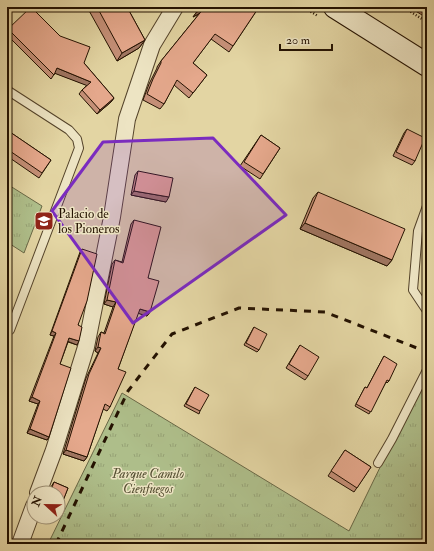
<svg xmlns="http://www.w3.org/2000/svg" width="434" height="551" viewBox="0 0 434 551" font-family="'IM FELL Double Pica',serif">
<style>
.park{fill:url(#park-tufts);stroke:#696846}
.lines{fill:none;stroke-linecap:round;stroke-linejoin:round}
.lane-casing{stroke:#54432a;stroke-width:10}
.street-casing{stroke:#54432a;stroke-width:18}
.secondary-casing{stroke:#241201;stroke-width:24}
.path{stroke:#241201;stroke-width:2.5;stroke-dasharray:1 2;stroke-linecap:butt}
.lane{stroke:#ede4c3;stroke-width:8}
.street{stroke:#ede4c3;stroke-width:16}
.secondary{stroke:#ede4c3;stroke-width:22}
.rail{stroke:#241201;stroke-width:3;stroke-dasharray:7 7;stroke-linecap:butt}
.wall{fill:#c59078;stroke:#241201}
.shaded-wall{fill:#a07662;stroke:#241201}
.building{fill:#e5a88c;stroke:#241201}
.marked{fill:#7b2cbf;fill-opacity:0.2;stroke:#7b2cbf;stroke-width:3;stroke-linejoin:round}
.labels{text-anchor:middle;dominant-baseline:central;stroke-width:3;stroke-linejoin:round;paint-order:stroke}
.poi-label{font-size:13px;fill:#241201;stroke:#ede4c3;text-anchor:start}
.park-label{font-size:13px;font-style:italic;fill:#544e31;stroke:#ede4c3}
</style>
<defs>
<pattern id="park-tufts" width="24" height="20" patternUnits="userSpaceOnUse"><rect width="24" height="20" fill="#aebe8a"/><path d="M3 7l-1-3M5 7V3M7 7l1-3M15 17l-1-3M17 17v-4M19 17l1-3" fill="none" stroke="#96a275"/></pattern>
</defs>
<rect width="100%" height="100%" fill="#e3d5a3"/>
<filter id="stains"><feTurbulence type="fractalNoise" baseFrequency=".005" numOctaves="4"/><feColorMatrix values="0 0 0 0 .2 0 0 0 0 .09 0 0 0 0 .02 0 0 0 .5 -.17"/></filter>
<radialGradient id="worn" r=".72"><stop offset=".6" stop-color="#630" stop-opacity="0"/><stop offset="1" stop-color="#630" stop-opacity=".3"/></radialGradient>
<!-- park -->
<path class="park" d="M7,184L42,206L24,253L7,242Z
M427,371V544H48L122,393L349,531Z"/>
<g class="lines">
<defs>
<path id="lane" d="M7,90L69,130L77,139L79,148L10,330L7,328
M427,206L418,231L413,290L427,311
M378,463L392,439L427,370"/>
<path id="street" d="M38,493L54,450L86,347L112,217L127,119L152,45L175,7
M20,544L34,506"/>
<path id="secondary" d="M335,7L427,65"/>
</defs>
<!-- lane casing -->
<use href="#lane" class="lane-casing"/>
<!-- street casing -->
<use href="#street" class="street-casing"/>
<!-- secondary casing -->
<use href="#secondary" class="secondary-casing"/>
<!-- path -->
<path class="path" d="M303,7L318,16
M403,7L427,22"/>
<!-- lane -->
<use href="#lane" class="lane"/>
<!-- street -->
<use href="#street" class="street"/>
<!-- secondary -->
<use href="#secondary" class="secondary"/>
<!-- rail -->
<path class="rail" d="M56,544L128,391L172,334L239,308L325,312L427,352"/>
</g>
<!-- wall -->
<path class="wall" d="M87,7H127L145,40L139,48L117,61Z
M200,7H259L229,52L211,39L193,63L207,75L189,98L174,85L164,104L160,109L143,100L149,84L157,68V67L161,61L199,14L193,17Z
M409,7H427V18Z
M8,29L84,63L114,98L111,102L97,114L79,94L82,90L87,85L55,73L51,79L7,35V31Z
M407,129L415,161L412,165L393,156L404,133Z
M7,130L51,160L39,178L7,156Z
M261,135L280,148L260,179L240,166Z
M138,171L166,202L131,195L135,175Z
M318,192L392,260L387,266L300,229L313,198Z
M134,220L148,278L150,312L147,316L138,313L118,369L110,407L107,411L103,409L87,457L84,461L63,454L86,378L98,353L95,351L98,337L101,332L104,333L113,307L104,304L112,264L115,260L122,262L131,224Z
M82,249L77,345L68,342L60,364L49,437L47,440L27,433L38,404L29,401L54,336L50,335L80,252Z
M254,327L259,350L257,352L244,345Z
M300,345L308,376L305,380L286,368Z
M384,356L389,381L387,383L386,382L369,414L355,406L364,389L365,387L367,388Z
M195,387L200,411L199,414L184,406Z
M345,450L371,467L354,492L328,476Z
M54,482L68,488L58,513V493H48L51,487Z"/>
<!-- shaded-wall -->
<path class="shaded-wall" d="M204,8L200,13L193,17L197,12Z
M145,40L139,48L117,61L122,53Z
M57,68L91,82L88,86L54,73Z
M114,98L111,102L97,114L100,110Z
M134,191L169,197L166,202L131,195Z
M305,223L392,260L387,266L300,229Z
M107,300L116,302L113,307L104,304Z
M140,309L150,312L147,316L137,313Z
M52,331L56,333L54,336L50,335Z
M69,338L79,341L77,345L67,341Z
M98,347L101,348L98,353L95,351Z
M32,397L40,401L38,404L29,401Z
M30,429L49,437L47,440L27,433Z
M66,450L87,457L84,461L63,454Z"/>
<!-- building -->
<path class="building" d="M31,7L60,36L90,47L84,63L114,98L100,110L82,90L91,82L57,68L54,75L8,29Z
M97,7H127L145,40L122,53Z
M200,7H259L233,46L215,34L193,63L207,75L193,93L177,80L164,104L147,94L153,79L161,63V61L204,8L197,12Z
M407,129L425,138L415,161L396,152Z
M7,130L51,160L42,173L7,149Z
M261,135L280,148L263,174L244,162Z
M138,171L173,178L169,197L134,191Z
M318,192L405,229L392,260L305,223Z
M134,220L161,227L148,278L159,281L150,312L140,309L118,369L126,372L110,407L105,404L87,457L66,450L89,374L101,348L98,347L101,332L105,334L116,302L107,300L115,260L123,263Z
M82,249L97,254L87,301L78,325L82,327L79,341L69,338L60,364L71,368L49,437L30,429L40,401L32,397L56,333L52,331Z
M254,327L267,334L259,350L246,343Z
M300,345L319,357L308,376L289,364Z
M384,356L397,364L389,381L387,380L371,412L356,404L365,387L367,388Z
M195,387L209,395L200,411L186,404Z
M345,450L371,467L357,488L331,471Z
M54,482L68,488L59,511H58V493H50Z"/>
<!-- marked area -->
<path class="marked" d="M213,138L286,215L133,323L52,211L103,142Z"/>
<!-- icons -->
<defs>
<symbol id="school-square" viewBox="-11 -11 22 22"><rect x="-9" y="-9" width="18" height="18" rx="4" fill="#8f2418" stroke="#ede4c3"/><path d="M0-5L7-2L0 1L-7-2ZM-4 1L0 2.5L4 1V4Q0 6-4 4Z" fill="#fff"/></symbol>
</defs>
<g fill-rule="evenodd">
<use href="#school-square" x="33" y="210" width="22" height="22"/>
</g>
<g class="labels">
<!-- poi labels -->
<g class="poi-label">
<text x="58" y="214">Palacio de<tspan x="58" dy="15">los Pioneros</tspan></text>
</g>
<!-- park labels -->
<g class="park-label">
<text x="148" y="474">Parque Camilo<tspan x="148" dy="15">Cienfuegos</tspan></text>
</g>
</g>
<!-- margin -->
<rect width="434" height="551" fill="none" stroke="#e3d5a3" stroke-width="24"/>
<rect x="8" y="8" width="418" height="535" fill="none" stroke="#241201" stroke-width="2"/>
<rect x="12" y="12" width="410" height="527" fill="none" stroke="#241201"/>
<!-- north arrow -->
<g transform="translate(46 505) rotate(292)"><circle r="19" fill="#ede4c3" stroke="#9d9075"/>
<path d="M0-3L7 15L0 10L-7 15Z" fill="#8f2418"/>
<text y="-6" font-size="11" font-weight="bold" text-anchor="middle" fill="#241201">N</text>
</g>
<!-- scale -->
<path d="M280 44v6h52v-6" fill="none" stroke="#241201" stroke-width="2"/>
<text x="286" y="44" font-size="12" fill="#241201" stroke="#ede4c3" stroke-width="3" paint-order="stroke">20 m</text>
<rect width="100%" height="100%" filter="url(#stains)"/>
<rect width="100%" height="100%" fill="url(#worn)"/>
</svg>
